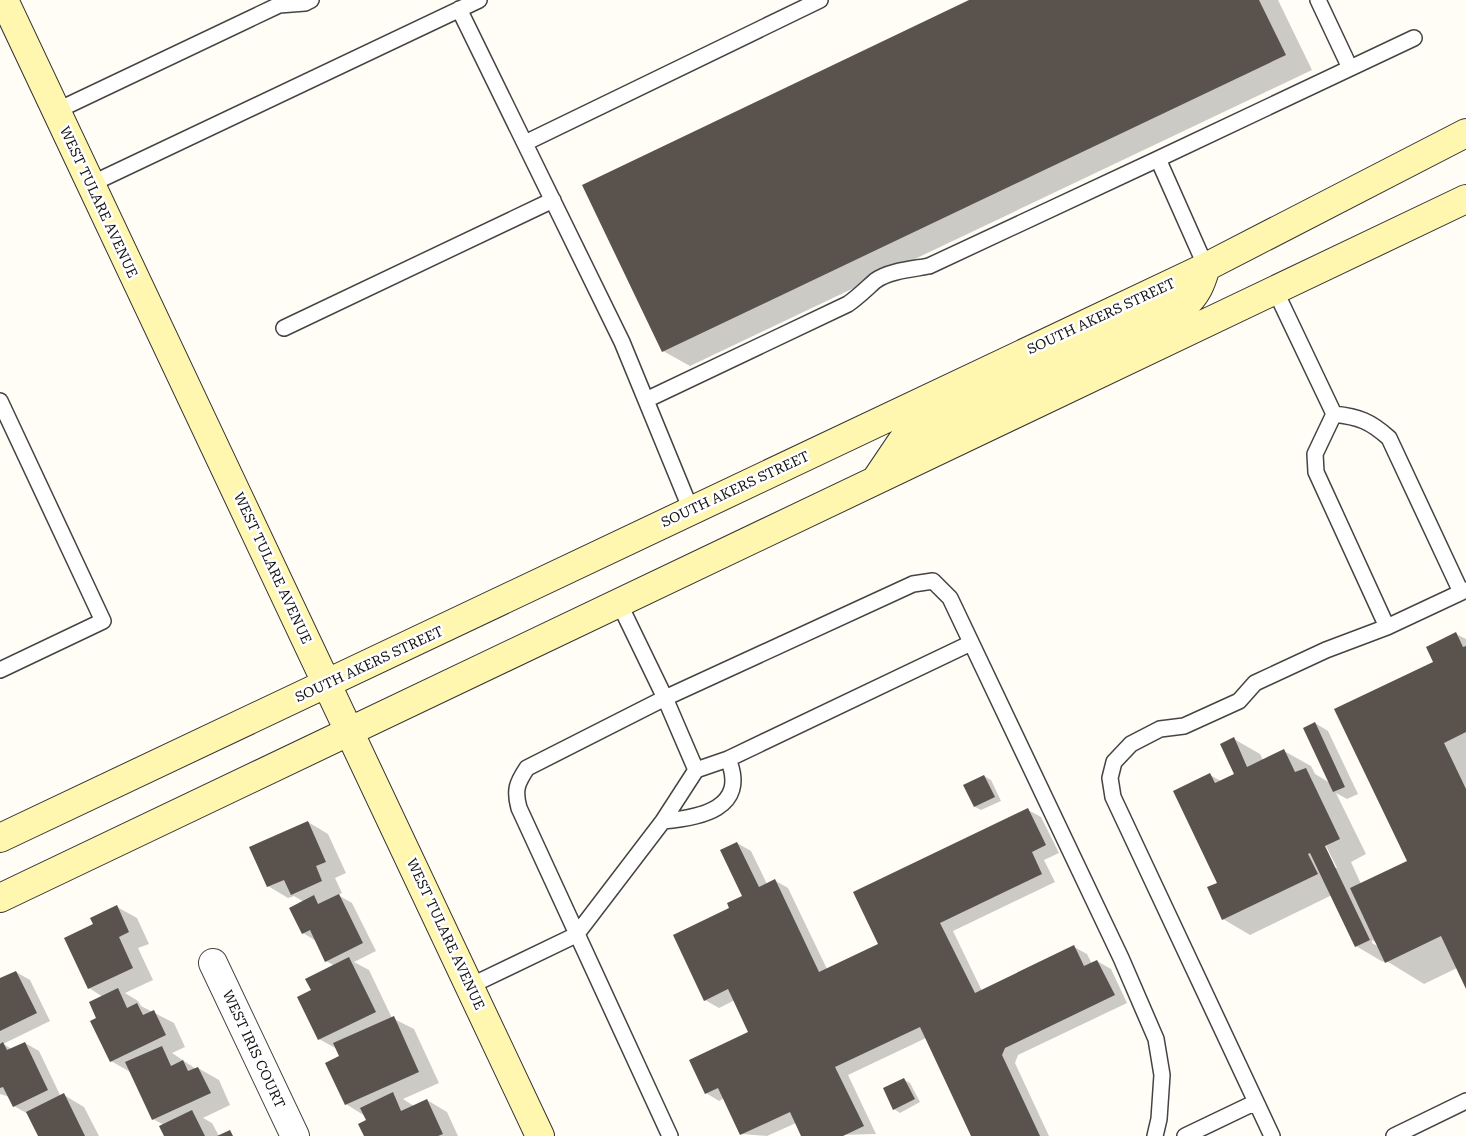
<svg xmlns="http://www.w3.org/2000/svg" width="1466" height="1136" viewBox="0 0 1466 1136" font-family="'Roboto Serif',serif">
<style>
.shadow{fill:#0003;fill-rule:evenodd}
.building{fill:#5a524d}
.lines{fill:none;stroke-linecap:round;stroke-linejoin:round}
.lane-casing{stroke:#444;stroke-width:18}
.street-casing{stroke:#444;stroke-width:30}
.secondary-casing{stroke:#333;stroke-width:30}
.lane{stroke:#fff;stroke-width:15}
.street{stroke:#fff;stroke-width:28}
.secondary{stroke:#fff6b0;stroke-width:28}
.labels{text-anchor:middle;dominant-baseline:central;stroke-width:5;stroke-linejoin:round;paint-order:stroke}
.street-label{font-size:14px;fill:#111;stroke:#fff}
</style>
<rect width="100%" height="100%" fill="#fffdf5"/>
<!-- shadow -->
<path class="shadow" d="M972,0H1278L1312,70L690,366L663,351Z
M1456,634L1466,639V986L1457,968L1424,984L1385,960L1383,962L1356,946L1332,895L1250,935L1223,919L1210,775L1221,781L1235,774L1234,739L1260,754L1263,760L1284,751L1311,766L1315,774L1330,783L1315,723L1328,731L1358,794L1347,799L1336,793L1366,854L1351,862L1361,884L1408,862L1435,663ZM1323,840L1337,868H1334L1321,841ZM1372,940L1382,946L1381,948L1372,943Z
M984,776L991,780L1001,801L981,810L975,807Z
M1028,810L1041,817L1059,853L1044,860L1055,882L953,931L982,991L1074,947L1087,954L1092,964L1097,961L1111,969L1127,1003L1018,1055L1015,1063L1049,1136H973L926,1038L848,1075L876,1134L802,1136L796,1123L767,1136L741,1134L724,1098L719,1101L706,1093L750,1032L735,1000L719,1008L705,1000L731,908L743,896L737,843L751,851L767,884L774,880L788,888L827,969L880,944Z
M308,822L328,834L346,873L335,878L342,893L338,895L352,903L376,951L354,962L369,970L392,1018L414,1029L439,1083L403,1099L414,1106L427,1100L447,1112L458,1136H366L367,1121L365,1116L346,1104L340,1057L337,1049L319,1039L313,990L335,966L326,961L316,941L303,933L304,902L294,896L288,898L268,886Z
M117,907L137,918L149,944L138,948L153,980L125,993L138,1001L141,1006L174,1023L185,1047L172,1053L196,1069L198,1068L219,1080L230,1105L203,1118L212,1123L219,1136H165L164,1125L153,1119L132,1073L111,1061L98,1018L103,997L89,988L94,925Z
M16,972L30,980L50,1021L3,1044L12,1049L25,1043L39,1051L61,1097L64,1095L84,1107L99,1136H39L28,1114L14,1106L10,1097L0,1094V980Z
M904,1080L910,1083L920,1102L900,1113L894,1109Z"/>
<!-- building -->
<path class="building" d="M969,0H1259L1286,55L662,352L582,185Z
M1456,632L1463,647L1466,646V732L1444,743L1466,789V989L1441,936L1385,963L1350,888L1407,861L1334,709L1433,662L1426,647Z
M1315,722L1345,787L1333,792L1303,728Z
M1234,737L1247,767L1284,749L1295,772L1306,768L1340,839L1325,846L1370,940L1355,947L1310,853L1308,854L1318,874L1222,920L1207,887L1217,883L1173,791L1210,773L1215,783L1234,774L1220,744Z
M984,775L995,797L974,807L963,785Z
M1028,808L1046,845L1032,852L1042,874L940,923L975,993L1074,945L1084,966L1097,960L1115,995L1005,1048L1002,1055L1040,1136H971L920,1027L835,1067L864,1126L843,1136H801L790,1112L740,1135L718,1088L705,1094L689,1060L748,1032L728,989L704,1001L673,935L729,908L727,903L742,896L720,850L737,842L759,887L775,879L819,972L878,944L853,892Z
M308,821L326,862L316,866L322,881L291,895L284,880L267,887L249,847Z
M339,894L363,943L325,962L310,930L302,934L289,908L314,895L318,904Z
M117,905L129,932L119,937L133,968L88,989L64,938L93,924L90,918Z
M349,957L376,1012L318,1040L297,997L311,990L305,979Z
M16,971L37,1013L0,1031V978Z
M118,988L127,1008L137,1003L143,1015L154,1010L166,1035L110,1062L90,1021L96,1018L89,1002Z
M394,1016L419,1072L345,1105L325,1063L339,1056L333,1043Z
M3,1042L7,1050L25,1042L48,1090L13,1107L3,1087L0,1088V1044Z
M162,1046L171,1066L183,1060L188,1071L198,1067L211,1093L152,1120L125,1062Z
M904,1078L915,1099L893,1110L883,1088Z
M393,1092L401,1111L427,1099L443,1134L438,1136H364L358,1124L366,1120L360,1108Z
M64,1093L85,1136H38L26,1112Z
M192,1110L205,1136H164L159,1126Z
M230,1130L233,1136H217Z"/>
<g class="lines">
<defs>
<path id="lane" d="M1318,0L1350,68
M459,9L622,342L691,510
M56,111L279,5L305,3L311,0
M525,143L820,0
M1158,159L1414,38
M91,184L479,0
M1275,290L1334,414
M284,328L553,200
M646,400L848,304C858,297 866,289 875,281C888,271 913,269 929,266L1158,159L1206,267
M0,401L103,621L0,670
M1334,414L1315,454L1316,472L1387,627
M1334,414C1359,417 1370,421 1389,438L1461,592
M696,770L728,759L971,643
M663,821C699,818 749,809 728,759
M470,986L576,935L663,821L696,770L665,698L619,603
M670,1136L519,808C514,790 517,783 527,768L665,698L913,584L933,581L950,598L1121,958L1156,1039L1162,1075L1159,1119L1155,1136
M1185,1136L1256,1102
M1272,1136L1113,797L1110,778L1114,762L1131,744L1160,729L1184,726L1239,701L1255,683L1326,650L1387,627L1466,590
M1394,1136L1466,1101"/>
<path id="street" d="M213,963L295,1136"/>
<path id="secondary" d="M4,0L540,1136
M877,478L902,441L1184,306C1197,294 1201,284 1206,267
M0,838L1206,267L1466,133
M0,898L1466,199"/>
</defs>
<!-- lane casing -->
<use href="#lane" class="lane-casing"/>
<!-- street casing -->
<use href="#street" class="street-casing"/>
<!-- secondary casing -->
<use href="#secondary" class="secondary-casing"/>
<!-- lane -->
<use href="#lane" class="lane"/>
<!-- street -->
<use href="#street" class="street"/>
<!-- secondary -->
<use href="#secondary" class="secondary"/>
</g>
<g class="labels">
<!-- street labels -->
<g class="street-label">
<text transform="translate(99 202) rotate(65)">WEST TULARE AVENUE</text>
<text transform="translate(1101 316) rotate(-25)">SOUTH AKERS STREET</text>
<text transform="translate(735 489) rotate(-25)">SOUTH AKERS STREET</text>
<text transform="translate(273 568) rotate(65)">WEST TULARE AVENUE</text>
<text transform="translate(369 664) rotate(-25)">SOUTH AKERS STREET</text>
<text transform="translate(446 934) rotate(65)">WEST TULARE AVENUE</text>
<text transform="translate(254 1049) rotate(65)">WEST IRIS COURT</text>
</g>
</g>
</svg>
